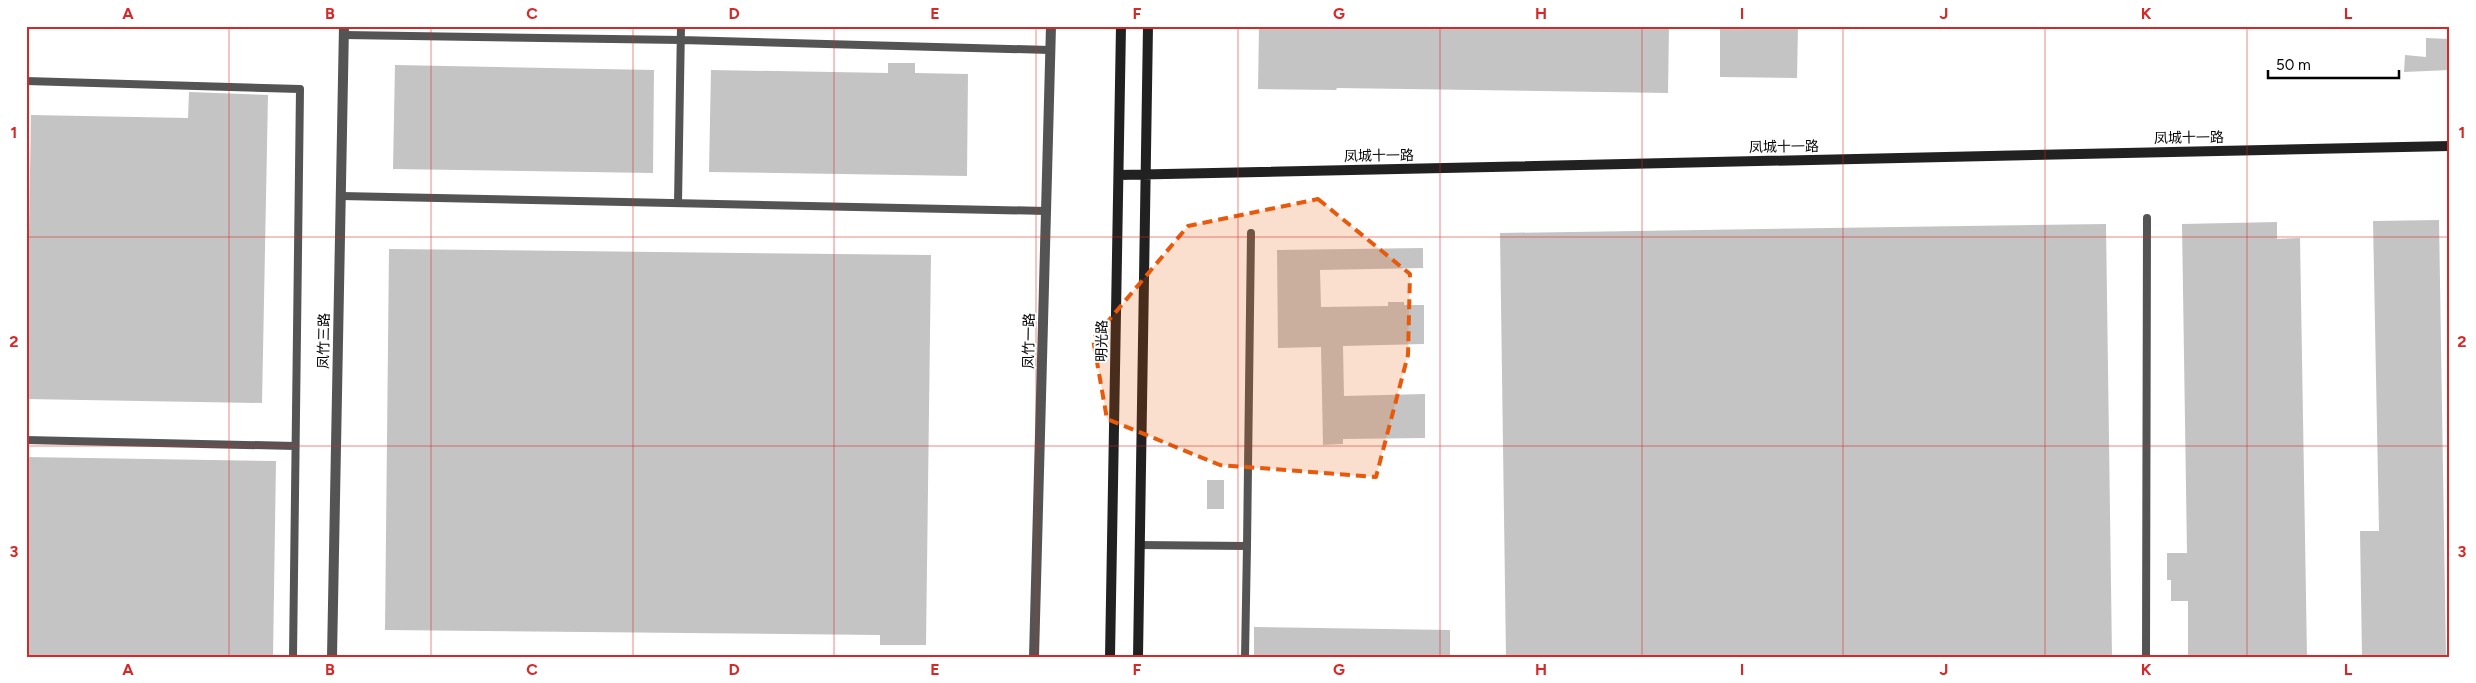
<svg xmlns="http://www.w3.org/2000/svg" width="2476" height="683" viewBox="0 0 2476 683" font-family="Figtree,'Noto Sans SC',sans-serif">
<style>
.building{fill:#c4c4c4}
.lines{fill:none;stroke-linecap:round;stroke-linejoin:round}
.lane{stroke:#545454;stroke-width:8}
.street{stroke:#545454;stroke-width:10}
.secondary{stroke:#212121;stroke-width:10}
.marked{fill:#e8590c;fill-opacity:0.2;stroke:#e8590c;stroke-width:4;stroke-dasharray:10 6;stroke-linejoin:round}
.grid{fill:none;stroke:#d62828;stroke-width:1;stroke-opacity:0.55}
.labels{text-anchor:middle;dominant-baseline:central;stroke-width:4;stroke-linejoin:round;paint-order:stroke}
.street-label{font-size:14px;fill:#000;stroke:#fff}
.neatline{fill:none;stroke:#d62828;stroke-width:2}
.grid-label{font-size:16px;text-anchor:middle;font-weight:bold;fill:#d62828}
</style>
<rect width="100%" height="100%" fill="#fff"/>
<!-- building -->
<path class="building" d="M1259,26H1669L1668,93L1337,88L1336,90L1258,89Z
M1720,26H1798L1797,78L1720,77Z
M2426,38L2450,39V70L2404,72L2405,55L2426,57Z
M888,63H915V73L968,74L967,176L709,172L711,70L888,73Z
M395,65L654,70L653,173L393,169Z
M189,92L268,95L262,403L26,399L31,115L188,118Z
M2439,220L2446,657H2362L2360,531H2379L2373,221Z
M2277,222V239L2300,238L2307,657H2188V601H2171V580H2167V553H2187L2182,224Z
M2106,224L2112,657H1506L1500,233Z
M1423,248V268L1320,270L1321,307L1388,306V302H1404V305H1424V344L1343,346L1344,396L1425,394V438L1343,439V444L1323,445L1321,347L1278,348L1277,250Z
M389,249L931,255L926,645H880V635L385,630Z
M26,457L276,461L273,657H26Z
M1207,480H1224V509H1207Z
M1254,627L1450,630V657H1254Z"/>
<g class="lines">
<!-- lane -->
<path class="lane" d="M344,35L681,40L1050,50
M26,81L300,89L293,657
M341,196L1046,211
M678,203L681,26
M26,440L295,446
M1139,545L1247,546L1245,657
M1247,546L1251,233
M2146,657L2147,218"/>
<!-- street -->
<path class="street" d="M332,657L344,26
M1034,657L1051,26"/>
<!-- secondary -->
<path class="secondary" d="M1119,175L2450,146
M1110,657L1121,26
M1138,657L1148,26"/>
</g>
<!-- marked area -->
<path class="marked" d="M1318,199L1410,274L1408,355L1376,477L1220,465L1107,419L1093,339L1188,226Z"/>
<!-- grid -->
<path class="grid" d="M229,26V657M431,26V657M633,26V657M834,26V657M1036,26V657M1238,26V657M1440,26V657M1642,26V657M1843,26V657M2045,26V657M2247,26V657M26,237H2450M26,446H2450"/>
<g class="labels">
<!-- street labels -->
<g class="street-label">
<text transform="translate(2189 138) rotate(-1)">凤城十一路</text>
<text transform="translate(1784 147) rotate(-1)">凤城十一路</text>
<text transform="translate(1379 156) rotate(-1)">凤城十一路</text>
<text transform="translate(324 341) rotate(-89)">凤竹三路</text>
<text transform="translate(1029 341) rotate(-89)">凤竹一路</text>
<text transform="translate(1102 341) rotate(-89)">明光路</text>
</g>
</g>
<!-- border -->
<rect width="2476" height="683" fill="none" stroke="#ffffff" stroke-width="55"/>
<!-- scale -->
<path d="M2268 70v8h131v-8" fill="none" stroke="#000000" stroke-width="2.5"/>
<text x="2276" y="70" font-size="15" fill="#000000" stroke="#ffffff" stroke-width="4" paint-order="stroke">50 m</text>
<rect x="28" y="28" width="2420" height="628" class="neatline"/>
<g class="grid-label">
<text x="128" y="19">A</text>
<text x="330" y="19">B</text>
<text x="532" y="19">C</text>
<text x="734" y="19">D</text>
<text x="935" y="19">E</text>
<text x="1137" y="19">F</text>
<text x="1339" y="19">G</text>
<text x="1541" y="19">H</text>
<text x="1742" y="19">I</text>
<text x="1944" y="19">J</text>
<text x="2146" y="19">K</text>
<text x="2348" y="19">L</text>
<text x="14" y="138">1</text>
<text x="2462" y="138">1</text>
<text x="14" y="347">2</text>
<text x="2462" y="347">2</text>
<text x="14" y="557">3</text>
<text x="2462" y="557">3</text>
<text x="128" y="675">A</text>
<text x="330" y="675">B</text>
<text x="532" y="675">C</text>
<text x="734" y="675">D</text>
<text x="935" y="675">E</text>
<text x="1137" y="675">F</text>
<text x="1339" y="675">G</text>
<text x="1541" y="675">H</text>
<text x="1742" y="675">I</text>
<text x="1944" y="675">J</text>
<text x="2146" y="675">K</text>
<text x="2348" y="675">L</text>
</g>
</svg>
